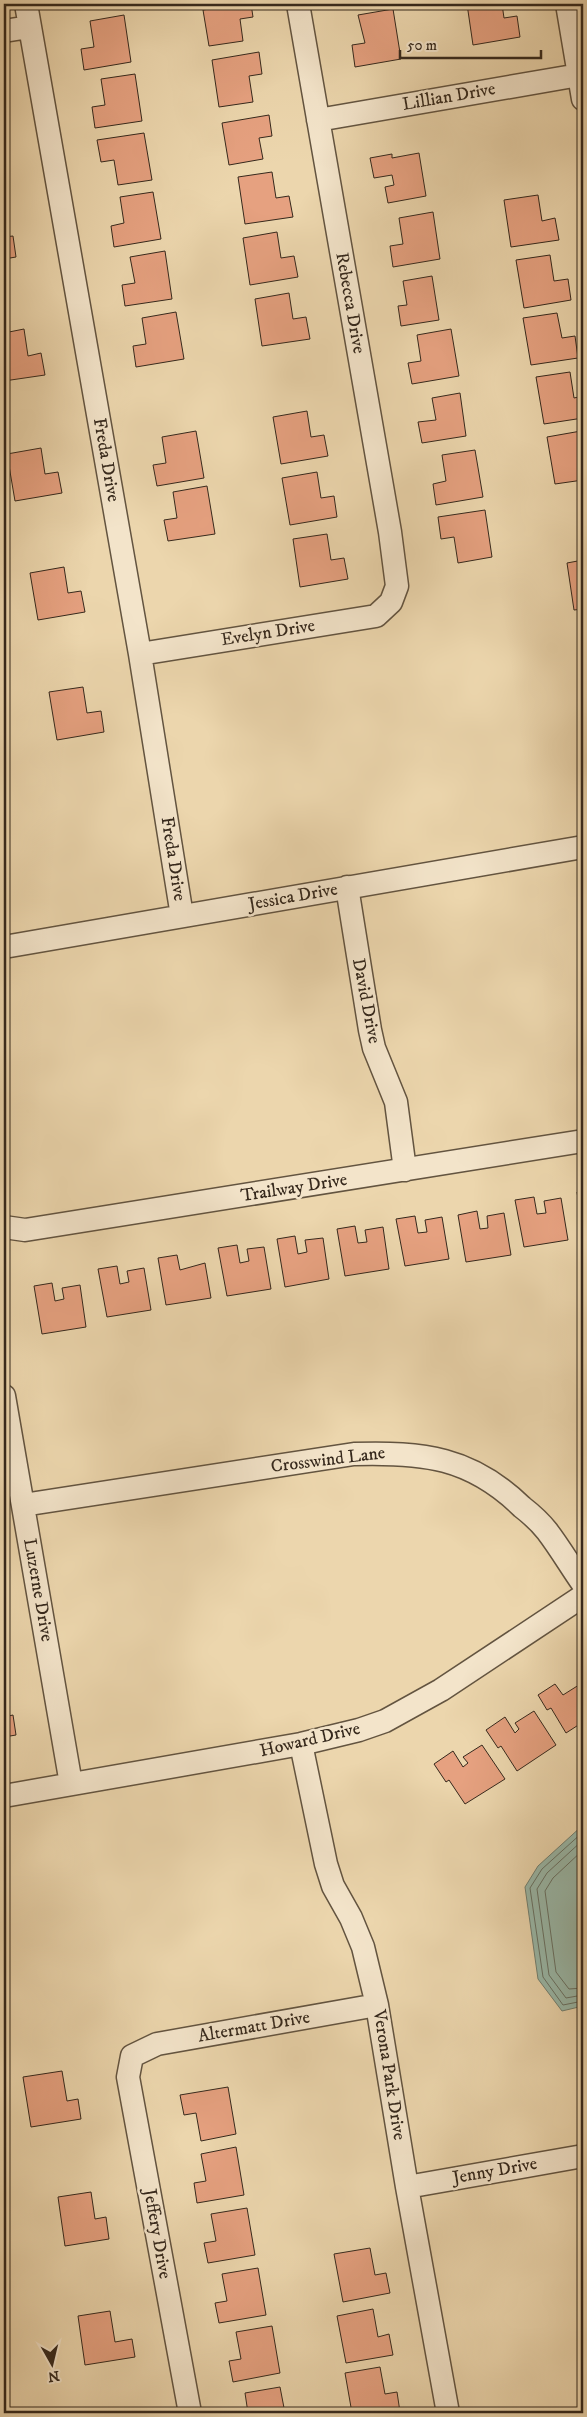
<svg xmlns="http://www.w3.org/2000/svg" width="587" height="2417" viewBox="0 0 587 2417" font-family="'IM FELL DW Pica',serif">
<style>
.water{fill:#99b9aa;stroke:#717f71}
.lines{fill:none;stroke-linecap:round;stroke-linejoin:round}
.shore{stroke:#677063;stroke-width:1}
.building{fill:#e6a180;stroke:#35281c}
.minor-casing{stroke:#635440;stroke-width:25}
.minor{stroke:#f3e4ca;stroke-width:22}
.labels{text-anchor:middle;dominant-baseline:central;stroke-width:5;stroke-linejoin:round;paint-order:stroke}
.street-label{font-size:18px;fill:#35281c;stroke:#f3e4ca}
</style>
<rect width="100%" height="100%" fill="#ecd6ad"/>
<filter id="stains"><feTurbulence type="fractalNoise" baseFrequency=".004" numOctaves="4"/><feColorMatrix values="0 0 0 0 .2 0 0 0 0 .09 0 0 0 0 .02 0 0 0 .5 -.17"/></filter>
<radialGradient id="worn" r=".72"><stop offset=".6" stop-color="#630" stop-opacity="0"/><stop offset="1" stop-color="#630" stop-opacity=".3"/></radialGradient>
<!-- water -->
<path class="water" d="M583,1825V2006L562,2011L538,1979L525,1887L538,1866Z"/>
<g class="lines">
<!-- shore -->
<path class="shore" d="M583,1832L542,1869L530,1888L543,1977L563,2005L583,2001
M583,1840L547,1873L537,1889L549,1975L566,1998L583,1995
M583,1850L553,1878L545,1891L556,1972L569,1989L583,1988"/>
</g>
<!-- building -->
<path class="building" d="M78,4H110L79,9Z
M228,4H251L253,17L240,19L243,41L209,46L203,10L229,6Z
M467,4H502L504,18L517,16L520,37L473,45Z
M393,9L401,59L355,67L352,45L365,43L358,15Z
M124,15L131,62L84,70L81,49L94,47L90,21Z
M259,52L262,74L249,76L253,102L219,107L212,60Z
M135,74L142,121L95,128L92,107L105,105L101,79Z
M269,115L272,136L259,138L263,159L229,165L222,123Z
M144,133L152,180L118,185L114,160L101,162L97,140Z
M419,153L426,196L388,203L385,187L394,185L392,175L374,178L370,158L392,154V158Z
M272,172L276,198L289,196L293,217L245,224L238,177Z
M153,192L161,239L114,247L111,226L124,223L120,197Z
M538,195L542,221L555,218L559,240L511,247L504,200Z
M433,212L440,259L393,267L390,246L403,244L399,218Z
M277,232L281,258L294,256L298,277L250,285L243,238Z
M13,236L16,257L4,259V237Z
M165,251L172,299L125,306L122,285L135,283L130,257Z
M550,255L554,281L568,279L571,300L524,308L516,260Z
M432,276L439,320L401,326L398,306L407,305L403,281Z
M289,293L293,319L306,317L310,339L262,346L255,299Z
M176,312L184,359L136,367L133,346L146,344L142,318Z
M557,313L562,338L575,336L578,358L531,365L523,318Z
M24,329L28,356L41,353L45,375L4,381V333Z
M451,329L459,376L412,384L408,363L421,361L417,335Z
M570,372L574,398L583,396V418L544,424L536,377Z
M460,393L466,436L422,443L418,422L436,420L432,398Z
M307,411L311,437L324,435L328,456L281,464L273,417Z
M196,431L204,478L157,486L153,465L166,463L162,437Z
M581,431L583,480L555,484L547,437Z
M41,448L45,474L58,472L62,493L15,501L7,454Z
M475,450L483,497L436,505L433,484L446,481L442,455Z
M317,472L321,498L334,496L337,517L290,525L282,478Z
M207,486L215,534L168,541L164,520L177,518L173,492Z
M485,510L492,557L458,563L454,537L441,539L438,517Z
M327,534L331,560L344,558L348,579L300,587L293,539Z
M583,560V609L574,610L567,563Z
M64,567L68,593L81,591L85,612L38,620L30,573Z
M83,687L87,713L101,711L104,732L57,740L49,692Z
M583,1191V1232L577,1192Z
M534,1197L537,1214L546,1213L544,1201L561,1198L568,1240L524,1247L515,1200Z
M477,1211L480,1229L488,1228L487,1216L504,1213L511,1255L466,1262L458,1215Z
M415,1216L418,1233L427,1232L425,1220L442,1217L449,1259L405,1266L396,1219Z
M355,1226L358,1243L367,1242L365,1230L383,1227L389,1269L345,1276L337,1229Z
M295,1236L298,1254L307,1252L305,1240L323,1238L329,1279L285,1287L277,1239Z
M237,1245L240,1263L249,1261L247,1249L264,1247L271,1289L227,1296L218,1248Z
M177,1255L180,1270L205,1263L211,1298L166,1305L158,1258Z
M117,1266L120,1284L129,1282L127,1271L144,1268L151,1310L107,1317L98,1269Z
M52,1283L55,1301L64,1299L62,1288L80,1285L86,1327L42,1334L34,1286Z
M582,1683L583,1722L566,1733L551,1708L547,1710L538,1695L555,1684L563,1695Z
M534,1711L556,1745L517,1771L501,1746L498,1748L486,1730L505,1717L515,1733L519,1729L515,1723Z
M13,1715L16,1735L4,1737V1717Z
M482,1745L505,1779L465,1804L449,1780L446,1782L434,1764L453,1751L463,1767L468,1763L463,1757Z
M62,2071L67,2101L78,2099L81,2119L31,2127L23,2077Z
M228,2087L236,2134L201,2141L196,2113L184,2115L180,2095Z
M236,2147L244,2195L197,2203L194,2183L206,2181L201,2154Z
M91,2192L95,2219L106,2217L109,2239L65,2246L58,2197Z
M247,2208L255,2255L208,2263L204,2243L216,2241L211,2214Z
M583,2208V2240L578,2209Z
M370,2248L375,2275L386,2273L390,2293L343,2302L334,2254Z
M258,2268L266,2315L219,2323L215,2303L227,2301L222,2274Z
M373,2309L378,2337L389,2334L393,2355L346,2363L337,2316Z
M110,2311L115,2342L132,2339L135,2357L85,2365L78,2316Z
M272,2326L280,2373L233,2382L229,2361L241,2359L236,2332Z
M380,2367L385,2394L397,2392L400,2412L352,2413L345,2373Z
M280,2387L285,2413H248L245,2393Z"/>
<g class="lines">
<defs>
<path id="minor" d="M26,4L140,654L182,916
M567,4L583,99
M4,31L29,27
M318,120L579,75
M140,654L376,616L391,602L397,586L390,532L298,4
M347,887L370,1030L374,1048L396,1102L405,1170
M4,947L583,847
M4,1227L25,1230L583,1141
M4,1396L71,1784
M23,1505L354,1454C423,1452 471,1457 522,1507C531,1514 540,1522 547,1531C560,1548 571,1567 583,1584
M301,1744L326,1864L333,1886L351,1918L363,1947L377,2005L407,2187L448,2413
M4,1796L301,1744L359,1730L385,1721L441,1690L583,1596
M407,2187L583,2156
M190,2413L128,2077L132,2056L157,2044L377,2005"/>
</defs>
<!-- minor casing -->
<use href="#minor" class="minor-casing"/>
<!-- minor -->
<use href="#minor" class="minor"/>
</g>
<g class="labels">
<!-- street labels -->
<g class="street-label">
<text transform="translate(449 97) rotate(-10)">Lillian Drive</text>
<text transform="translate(350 303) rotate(80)">Rebecca Drive</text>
<text transform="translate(106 460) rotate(80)">Freda Drive</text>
<text transform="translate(268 633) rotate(-9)">Evelyn Drive</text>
<text transform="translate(173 859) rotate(81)">Freda Drive</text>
<text transform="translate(293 897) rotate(-10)">Jessica Drive</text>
<text transform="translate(366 1001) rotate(79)">David Drive</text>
<text transform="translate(294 1188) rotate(-9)">Trailway Drive</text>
<text transform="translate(328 1460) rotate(-7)">Crosswind Lane</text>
<text transform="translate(38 1590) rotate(80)">Luzerne Drive</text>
<text transform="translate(310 1740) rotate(-13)">Howard Drive</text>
<text transform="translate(254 2027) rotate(-10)">Altermatt Drive</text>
<text transform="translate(389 2075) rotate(81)">Verona Park Drive</text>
<text transform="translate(495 2171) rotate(-10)">Jenny Drive</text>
<text transform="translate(157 2234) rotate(80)">Jeffery Drive</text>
</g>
</g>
<!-- margin -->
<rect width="587" height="2417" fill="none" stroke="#ecd6ad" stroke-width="20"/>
<rect x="5" y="5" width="577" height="2407" fill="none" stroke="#35281c" stroke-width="2.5"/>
<rect x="10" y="10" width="567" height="2397" fill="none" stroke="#35281c"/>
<!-- north arrow -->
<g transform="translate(52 2364) rotate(172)" stroke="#f3e4ca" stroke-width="4" paint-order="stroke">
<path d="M0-4L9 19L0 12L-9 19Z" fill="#35281c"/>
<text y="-8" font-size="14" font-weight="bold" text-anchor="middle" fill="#35281c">N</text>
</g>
<!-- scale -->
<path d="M400 50v8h141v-8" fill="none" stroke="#35281c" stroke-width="2.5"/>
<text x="407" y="50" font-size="15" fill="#35281c" stroke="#f3e4ca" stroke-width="4" paint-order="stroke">50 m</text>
<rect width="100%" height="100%" filter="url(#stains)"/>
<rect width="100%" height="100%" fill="url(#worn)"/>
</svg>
